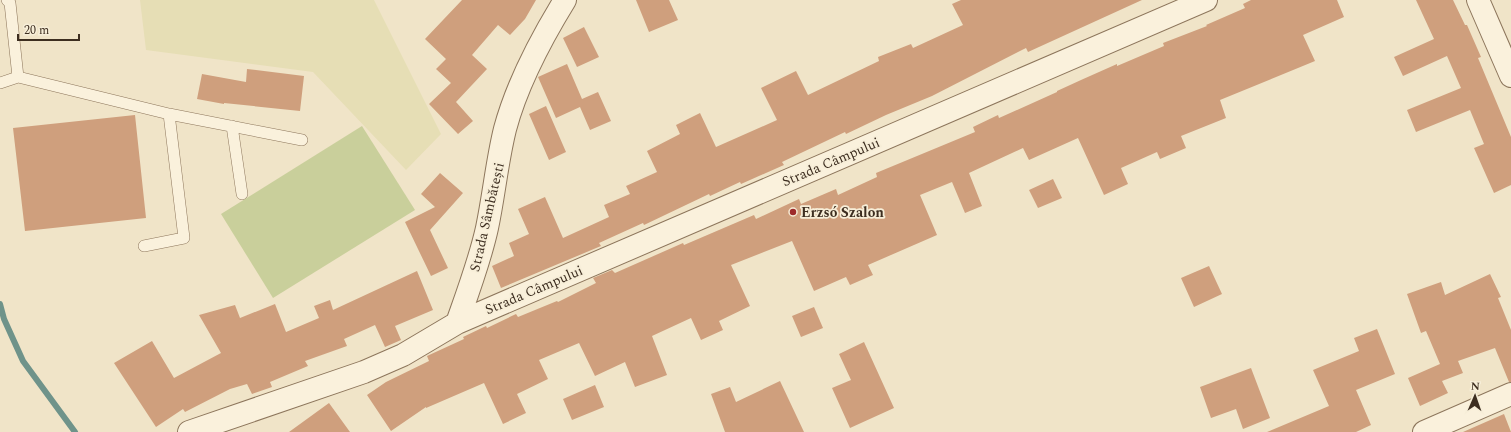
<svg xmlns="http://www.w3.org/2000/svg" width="1511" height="432" viewBox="0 0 1511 432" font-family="Spectral,serif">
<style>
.farmland{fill:#e6deb5}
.green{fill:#c9cf9b}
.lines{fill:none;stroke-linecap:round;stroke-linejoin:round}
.stream{stroke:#6f938a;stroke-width:6}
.building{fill:#cf9f7d}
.lane-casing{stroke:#8d765c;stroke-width:12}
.street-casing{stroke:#8d765c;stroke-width:24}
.lane{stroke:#faf1dc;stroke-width:11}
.street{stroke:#faf1dc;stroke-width:22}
.poi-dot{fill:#9e2a2b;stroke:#f7eed8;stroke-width:1.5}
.labels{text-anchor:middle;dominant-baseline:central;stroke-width:3.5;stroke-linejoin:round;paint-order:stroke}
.street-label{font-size:14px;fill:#3d2e20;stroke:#f7eed8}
.poi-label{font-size:14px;font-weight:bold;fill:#3d2e20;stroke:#f7eed8;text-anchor:start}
</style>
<rect width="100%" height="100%" fill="#f0e4c8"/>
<!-- farmland -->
<path class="farmland" d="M140,0H374L441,134L406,170L313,72L146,50Z"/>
<!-- green -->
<path class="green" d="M362,126L415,210L273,298L221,214Z"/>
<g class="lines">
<!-- stream -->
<path class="stream" d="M0,304L4,319L23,361L75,432"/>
</g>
<!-- building -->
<path class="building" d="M462,0H536L525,19L510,35L498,25L472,55L487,69L456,102L473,121L458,134L429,104L451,83L436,69L446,59L425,39Z
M636,0H669L678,20L649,32Z
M961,0H1142L1028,52L1026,48L932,96L886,115L846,134L845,132L782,162L784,165L741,184L740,182L710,196L709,194L644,225L643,223L599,243L601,246L501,288L492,266L514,256L509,243L529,234L518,209L545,197L563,238L609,217L604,205L630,194L626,186L657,172L647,151L680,134L676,125L700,113L716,147L777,120L761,88L796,71L808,95L879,61L878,57L911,44L913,48L963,25L952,4Z
M1251,0H1337L1344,17L1303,35L1315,61L1220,100L1226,118L1181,136L1186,148L1160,159L1157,152L1121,168L1128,184L1104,195L1078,138L1029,160L1023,148L969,173L982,206L965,213L952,182L920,195L937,235L868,265L873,275L850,285L846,277L814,291L792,241L731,265L750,306L719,321L723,330L701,340L691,318L652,336L667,375L635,387L625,362L595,376L579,343L539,360L548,379L517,394L526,413L503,424L484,383L426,408V407L391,431L367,395L386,382L429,361L427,356L464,339L463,337L486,326L487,328L516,314L518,317L557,301L558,302L596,283L593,278L612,270L615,273L683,243L684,245L754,215L756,219L799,199L801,204L836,189L838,195L877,177L876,173L975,132L973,127L998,115L999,118L1057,92V91L1081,80L1117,64V66L1164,46L1163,43L1207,26L1206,25L1245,8L1243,4Z
M1416,0H1453L1465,25H1467L1481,57L1478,58L1511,137V185L1494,193L1474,148L1484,144L1470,110L1416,132L1407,110L1461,88L1447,56L1403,76L1394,57L1434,39Z
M584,27L599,57L577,67L563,38Z
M567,64L582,99L598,92L611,121L590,130L580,107L556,118L538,77Z
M247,69L304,76L300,111L224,103V104L197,99L202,74L246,82Z
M546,106L566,152L549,160L529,114Z
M135,115L146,218L25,231L13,128Z
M440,173L463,193L430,230L448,268L431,276L405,222L435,207L421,194Z
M1053,179L1062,198L1038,208L1029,190Z
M1209,266L1222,294L1194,307L1181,278Z
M417,271L433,310L395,326L401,340L385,347L375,325L344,339L347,346L305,361L308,366L270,382L272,387L252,394L247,384L230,389L185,412L183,409L156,427L114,363L152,341L174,378L221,353L199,315L235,305L240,318L275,304L286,332L319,318L314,306L330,300L333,310Z
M1490,274L1501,297L1498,298L1511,330V382H1509L1495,348L1458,361L1463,373L1442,381L1448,393L1420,406L1408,378L1440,364L1426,331L1421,333L1407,294L1441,282L1445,295Z
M814,307L823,328L801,337L792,316Z
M1377,329L1395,374L1356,390L1371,425L1356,432H1267L1329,406L1313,370L1359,351L1354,338Z
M864,342L894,408L850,428L832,388L851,380L839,354Z
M1251,368L1270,418L1243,429L1236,409L1211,418L1200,387Z
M780,381L804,432H725L711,394L730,387L736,402Z
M595,385L604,407L572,420L563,399Z
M329,403L350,432H289Z
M1504,414L1511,432H1463Z"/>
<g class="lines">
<defs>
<path id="lane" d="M7,0L10,3L18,77
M0,83L18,77L169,114L302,140
M232,126L242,194
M144,246L184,238L169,114"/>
<path id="street" d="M1478,0L1511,76
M457,323C468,292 480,260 487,228C494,195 497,161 505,129C517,84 541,39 565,0
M189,432L364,372L403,355L457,323L1206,0
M1424,432L1511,394"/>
</defs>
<!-- lane casing -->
<use href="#lane" class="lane-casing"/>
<!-- street casing -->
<use href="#street" class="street-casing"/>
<!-- lane -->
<use href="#lane" class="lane"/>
<!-- street -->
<use href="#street" class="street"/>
</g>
<!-- markers -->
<circle class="poi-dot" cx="793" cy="212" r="4"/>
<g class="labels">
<!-- street labels -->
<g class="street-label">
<text transform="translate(831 162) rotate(-23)">Strada Câmpului</text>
<text transform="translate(487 217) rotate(-77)">Strada Sâmbătești</text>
<text transform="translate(534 290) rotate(-23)">Strada Câmpului</text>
</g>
<!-- poi labels -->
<g class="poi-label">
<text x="801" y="212">Erzsó Szalon</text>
</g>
</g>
<!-- north arrow -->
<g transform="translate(1475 396) rotate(2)" stroke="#f7eed8" stroke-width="3" paint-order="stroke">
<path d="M0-3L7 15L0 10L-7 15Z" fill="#3d2e20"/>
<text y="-6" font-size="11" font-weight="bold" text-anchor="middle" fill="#3d2e20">N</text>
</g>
<!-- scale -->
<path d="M18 34v6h61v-6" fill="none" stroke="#3d2e20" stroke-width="2"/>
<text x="24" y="34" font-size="12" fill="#3d2e20" stroke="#f7eed8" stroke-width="3" paint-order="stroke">20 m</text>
</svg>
